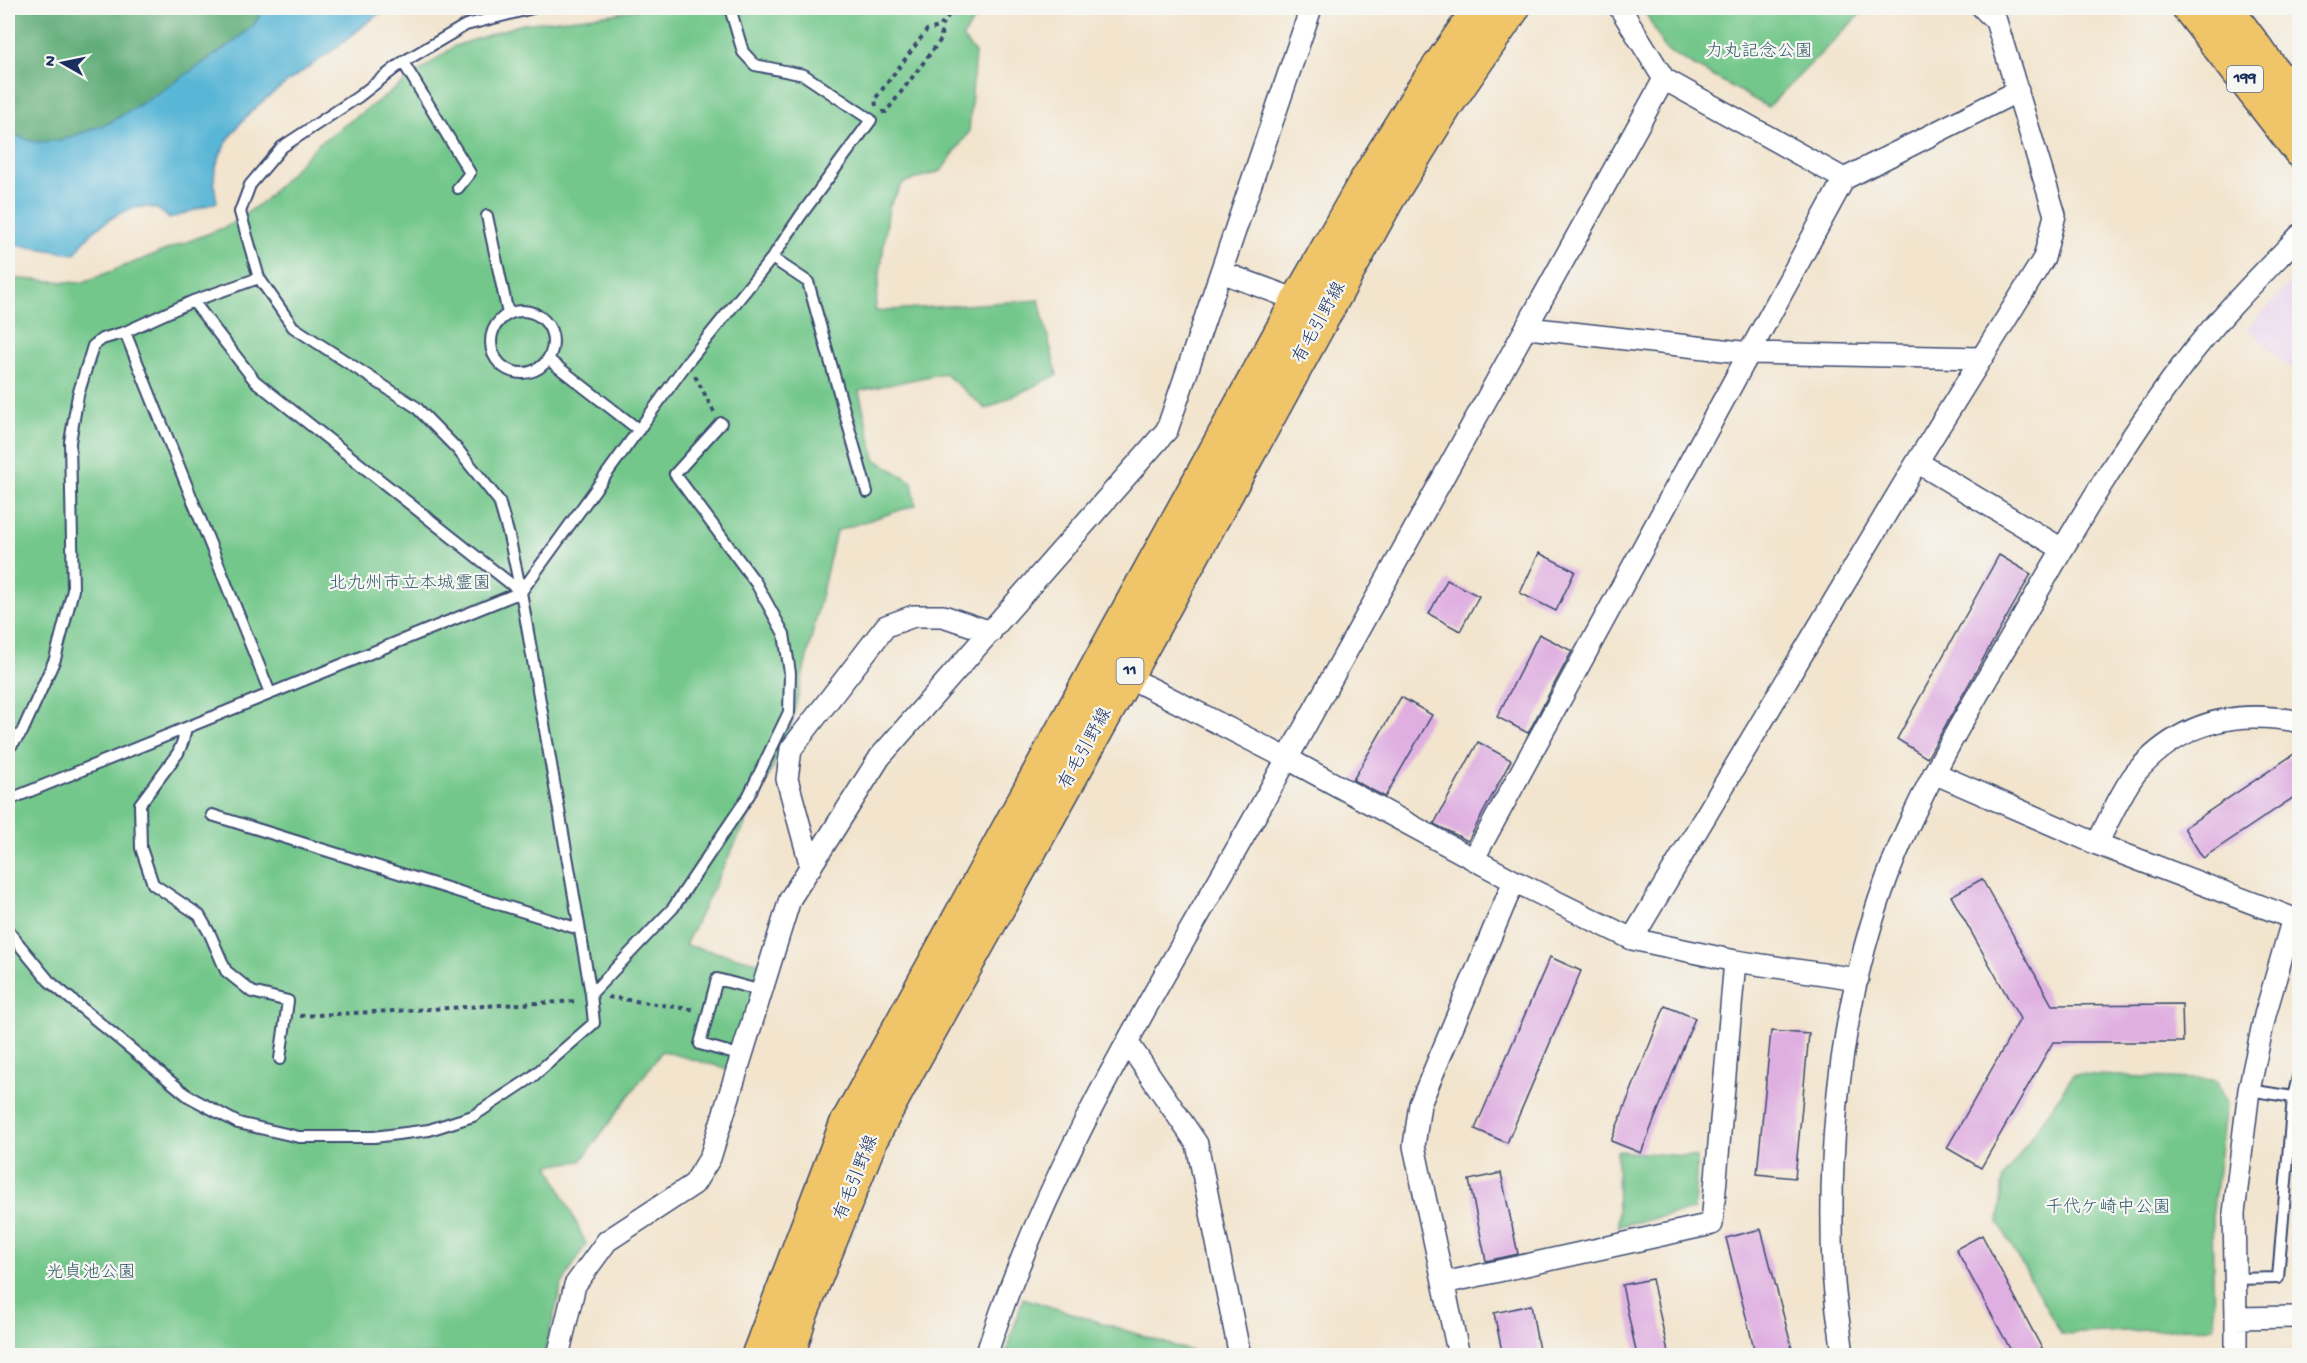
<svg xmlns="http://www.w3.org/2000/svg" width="2307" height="1363" viewBox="0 0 2307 1363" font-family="'Gochi Hand','Klee One',sans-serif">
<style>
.built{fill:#e8d2ee}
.green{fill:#73c78b;stroke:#477b74;stroke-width:1.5}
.forest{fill:#5eac77;stroke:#3c6e6a;stroke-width:1.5}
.water{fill:#58b6d6;stroke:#3a729a;stroke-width:1.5}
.building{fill:#dfafe1}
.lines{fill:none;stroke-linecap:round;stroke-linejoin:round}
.lane-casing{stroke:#3b4a6f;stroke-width:14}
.street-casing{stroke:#3b4a6f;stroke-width:24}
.primary-casing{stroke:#3b4a6f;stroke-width:36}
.highway-casing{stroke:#3b4a6f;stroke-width:36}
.path{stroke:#3b4a6f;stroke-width:4;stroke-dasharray:4.5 4.5;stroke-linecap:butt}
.lane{stroke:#fff;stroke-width:10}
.street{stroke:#fff;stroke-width:21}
.primary{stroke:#f0c469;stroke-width:33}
.highway{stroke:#f0c469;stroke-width:33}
.labels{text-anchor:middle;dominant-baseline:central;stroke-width:4.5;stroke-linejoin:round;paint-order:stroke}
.shield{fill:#f6f6f2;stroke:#5d6b8a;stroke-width:1.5}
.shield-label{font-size:16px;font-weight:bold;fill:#1b2f5e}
.park-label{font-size:18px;fill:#355d6c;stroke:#f6f6f2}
.street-label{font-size:18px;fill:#1b2f5e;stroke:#f6f6f2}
</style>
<rect width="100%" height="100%" fill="#f6f6f2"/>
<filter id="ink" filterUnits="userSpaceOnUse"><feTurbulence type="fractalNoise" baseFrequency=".0167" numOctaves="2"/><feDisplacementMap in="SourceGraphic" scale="12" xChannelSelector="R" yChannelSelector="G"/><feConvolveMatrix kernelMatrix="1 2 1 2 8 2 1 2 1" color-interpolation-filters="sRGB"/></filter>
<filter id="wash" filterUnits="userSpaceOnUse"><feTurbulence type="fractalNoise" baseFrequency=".008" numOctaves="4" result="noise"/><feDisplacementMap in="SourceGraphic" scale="24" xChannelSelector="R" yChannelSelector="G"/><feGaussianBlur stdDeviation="1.35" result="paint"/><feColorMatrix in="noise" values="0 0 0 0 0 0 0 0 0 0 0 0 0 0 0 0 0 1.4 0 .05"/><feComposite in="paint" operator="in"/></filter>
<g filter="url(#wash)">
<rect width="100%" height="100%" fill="#f2e4cd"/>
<!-- built -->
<path class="built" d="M2299,273V376L2248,328Z"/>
<!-- green -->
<path class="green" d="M642,8H982L962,38L975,53L969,132L941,171L903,183L889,206L875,311L1039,300L1057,375L986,409L944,373L859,391L875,459L912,482L916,505L836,531L789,735L685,945L762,963L732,1070L662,1051L581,1161L549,1165L586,1244L562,1284L544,1354L8,1355V278L81,283L228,226L265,200L318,144L455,46L522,24L614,14Z
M1643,8H1866L1768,107L1666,50Z
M2074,1074L2216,1080L2226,1104L2212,1217L2214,1327L2061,1334L1999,1223L2003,1179Z
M1617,1151L1697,1157L1694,1210L1618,1226Z
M1023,1298L1203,1355L1232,1347L1234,1356H1005Z"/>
<!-- forest -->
<path class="forest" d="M8,8H264L254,25L231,44L157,94L109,123L60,141L35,142L8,133Z"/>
<!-- water -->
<path class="water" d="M264,8H388C368,19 352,37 333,50C290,82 229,114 215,170C213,181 215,192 217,202L169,219C165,215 160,209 154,208C126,201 88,231 75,254L8,244V133L35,142L60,141L109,123L157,94L231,44L254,25Z"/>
<g id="blocks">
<!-- building -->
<path class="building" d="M1539,553L1575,571L1556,611L1520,593Z
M1999,555L2031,574L1927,758L1897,739Z
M1447,580L1479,596L1460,631L1429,614Z
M1539,634L1572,651L1528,733L1497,717Z
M1401,697L1432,715L1385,797L1353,780Z
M1478,742L1511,760L1468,841L1434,824Z
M2300,750V793L2203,858L2184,828Z
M1982,879L2052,1005L2182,1004L2183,1042H2053L1981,1168L1947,1148L2020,1019L1951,896Z
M1550,957L1581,971L1507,1143L1475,1129Z
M1665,1006L1695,1018L1641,1153L1611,1141Z
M1771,1031L1809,1034L1795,1178L1757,1174Z
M1501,1173L1518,1254L1486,1261L1469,1180Z
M1761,1229L1794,1356H1756L1726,1238Z
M1982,1235L2046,1356H2014L1956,1249Z
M1652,1279L1669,1356H1637L1622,1285Z
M1531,1305L1540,1356H1503L1494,1313Z"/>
</g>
</g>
<g filter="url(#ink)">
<use href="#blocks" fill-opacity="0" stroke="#3b4a6f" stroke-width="1.5"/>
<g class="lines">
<defs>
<path id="lane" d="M403,62L470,173L458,188
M487,216L508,314
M772,258L808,282L867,492
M193,301L255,381L521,592
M491 342a31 31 0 1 1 62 0a31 31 0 1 1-62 0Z
M125,332L193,301L259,278
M549,360L639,430
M186,728L183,741L178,753L140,804L141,848L153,884L199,915L210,934L226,971L252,992L288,1001L280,1059
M8,749L22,732L55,659L73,590L70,442L78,395L93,346L102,339L125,332L270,693
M8,800L521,592L687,363L772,258L801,215L871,120L804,75L755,65L743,52L730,8
M212,815L579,929
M8,931L49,981L188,1096L238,1123L299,1137H374L429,1130L473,1116L531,1078L594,1023L591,994L521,592L509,536L499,501L458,450L416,407L293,327L259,278L240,212L250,185L282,147L358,97L403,62L466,25L533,8
M591,994L673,908L749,795L789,712L790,673L784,634L756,583L675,474L721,423
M742,1056L700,1044L717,979L762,991
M2249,1090L2293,1097
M2235,1279L2278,1278L2293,1097L2300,1069"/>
<path id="street" d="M1620,8L1664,79L1844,179
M1221,272L1308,304
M1528,328L1750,353L1981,358
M1917,462L2062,549
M1115,670L1288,759L1514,881L1632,939L1735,961L1858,979
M1934,773L2097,844L2300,921
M2097,844C2107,824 2125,783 2140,768C2184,721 2238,709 2300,722
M1474,858L1844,179L2018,91
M811,867L787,779L791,749L886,626L914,616H943L991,632
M1632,939L1917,462L2044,258L2055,215L1996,21L1983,8
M1128,1043L1197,1144L1240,1356
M1444,1283L1712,1224L1735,961
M2236,1318L2234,1213L2249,1090L2265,1015L2293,918
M558,1356L575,1285L607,1241L694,1184L710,1158L790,899L880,757L1167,430L1311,8
M986,1356C1049,1159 1162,983 1262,804C1398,563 1531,321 1664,79
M1459,1356L1414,1146L1420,1104L1514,881
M1843,1356C1840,1327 1834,1297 1833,1268C1827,1121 1845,967 1906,831C1940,755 1985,683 2027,610C2075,527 2124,443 2182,366C2217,319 2259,277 2300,235
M2236,1356V1318L2300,1317"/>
<path id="primary" d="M758,1356L846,1125L1299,299L1363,186L1420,94L1480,8
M788,1356L799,1319L871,1139L909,1068L1126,677L1387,200L1446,105L1513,8"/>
<path id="highway" d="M2189,8L2300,151
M2226,8L2300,108"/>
</defs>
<!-- lane casing -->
<use href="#lane" class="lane-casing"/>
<!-- street casing -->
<use href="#street" class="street-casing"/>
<!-- primary casing -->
<use href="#primary" class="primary-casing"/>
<!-- highway casing -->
<use href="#highway" class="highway-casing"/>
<!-- path -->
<path class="path" d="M876,106L875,99L927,30L940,27L954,8
M882,112H886L942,38L940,27
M695,376L714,412
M608,997L696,1010
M300,1016L577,1001"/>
<!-- lane -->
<use href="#lane" class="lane"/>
<!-- street -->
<use href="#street" class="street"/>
<!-- primary -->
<use href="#primary" class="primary"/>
<!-- highway -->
<use href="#highway" class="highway"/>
</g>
</g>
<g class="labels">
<!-- shield labels -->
<g class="shield">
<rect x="2227" y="66" width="36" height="26" rx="4.5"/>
<rect x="1116.5" y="658" width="27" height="26" rx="4.5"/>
</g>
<g class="shield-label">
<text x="2245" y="79">199</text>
<text x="1130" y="671">11</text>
</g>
<!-- park labels -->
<g class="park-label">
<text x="1759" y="52">力丸記念公園</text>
<text x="410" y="584">北九州市立本城霊園</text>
<text x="2108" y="1208">千代ケ崎中公園</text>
<text x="91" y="1273">光貞池公園</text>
</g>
<!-- street labels -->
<g class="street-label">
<text transform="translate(1320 323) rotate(-61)">有毛引野線</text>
<text transform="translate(1086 749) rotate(-61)">有毛引野線</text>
<text transform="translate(857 1178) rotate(-68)">有毛引野線</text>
</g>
</g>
<!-- margin -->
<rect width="2307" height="1363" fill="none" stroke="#f6f6f2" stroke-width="30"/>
<!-- north arrow -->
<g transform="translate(63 63) rotate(279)" stroke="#f6f6f2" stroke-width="4.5" paint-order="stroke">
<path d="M0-4.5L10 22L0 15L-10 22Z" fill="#1b2f5e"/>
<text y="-9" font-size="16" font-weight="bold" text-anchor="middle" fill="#1b2f5e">N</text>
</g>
</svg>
